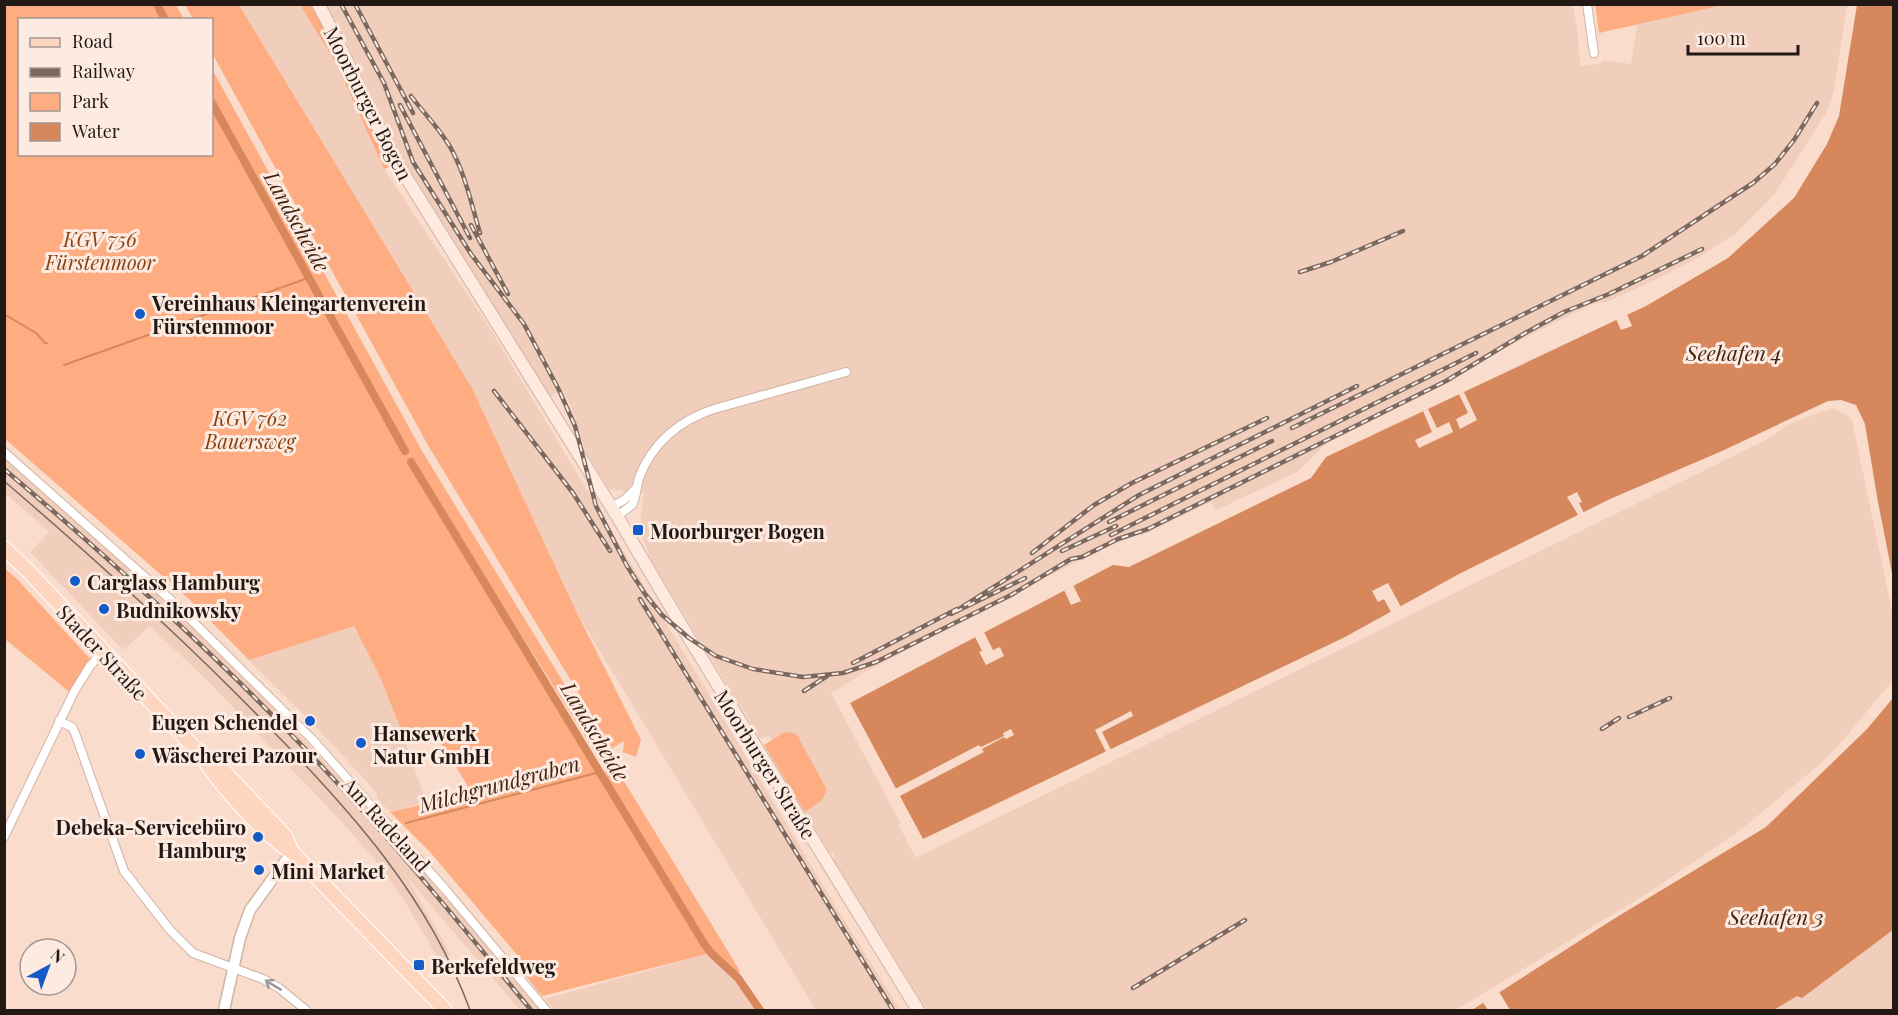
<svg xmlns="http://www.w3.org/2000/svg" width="1898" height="1015" viewBox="0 0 1898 1015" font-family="'Playfair Display',serif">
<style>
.built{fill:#f1cdbb}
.green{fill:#fdad81;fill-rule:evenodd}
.water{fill:#d6875b}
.pier{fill:#f9dccc}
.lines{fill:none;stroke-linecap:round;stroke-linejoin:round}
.stream{stroke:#d6875b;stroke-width:2}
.canal{stroke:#d6875b;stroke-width:8}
.minor-casing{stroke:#d0b4a5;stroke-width:10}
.tertiary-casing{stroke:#d0b4a5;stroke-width:13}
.secondary-casing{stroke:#d0b4a5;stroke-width:14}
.primary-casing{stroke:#fff;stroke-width:16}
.minor{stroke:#fff;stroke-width:8}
.tertiary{stroke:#fff;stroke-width:10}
.secondary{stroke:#feeadf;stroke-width:12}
.primary{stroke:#fed5bf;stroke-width:14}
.tram{stroke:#7b6960;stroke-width:1.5}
.rail-casing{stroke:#7b6960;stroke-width:4.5}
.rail{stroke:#fdebe2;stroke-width:2;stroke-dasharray:7;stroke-linecap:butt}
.oneway{stroke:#9c9895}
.poi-dot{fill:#135bc6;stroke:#fdebe2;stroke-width:2}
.labels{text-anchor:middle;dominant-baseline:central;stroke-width:6;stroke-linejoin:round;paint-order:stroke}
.street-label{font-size:20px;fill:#231914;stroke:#fdebe2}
.park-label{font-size:20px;font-style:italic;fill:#883f0c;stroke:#fdebe2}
.poi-label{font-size:20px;font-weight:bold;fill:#231914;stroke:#fdebe2;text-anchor:start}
.water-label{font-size:21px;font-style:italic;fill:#442411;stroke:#fdebe2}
</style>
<rect width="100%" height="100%" fill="#f9dccc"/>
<!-- built -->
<path class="built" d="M1573,4L1578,36L1580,66L1599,64L1604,60L1631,64L1638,20L1694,5H1847L1834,91L1826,113L1774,195L1734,235L1694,260L1659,278L1606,302L1595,303L1532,334L1506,347L1463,374L1329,441L1297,472L1216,510L1211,502L1140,536L1139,534L1113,544L1062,569L865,672L831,693L901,824L899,826L916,858L1762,442L1791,423L1833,408L1846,414L1852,420L1893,616V680L1838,746L1820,764L1738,832L1651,891L1456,1010H927L833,859L835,857L833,853H830L770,754L769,750L774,744L770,736L760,738L709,655L710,649L702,644L650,558L642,536L641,516L644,493L609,489L585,450L568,399L562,389L550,397L393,143L347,43L326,5Z
M239,5H300L336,62L384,169L491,330L836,907L900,1010H816L576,611L472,388Z
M4,458L112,551L250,683L393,835L543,1010H520L406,876L451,955L439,960L404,900L375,860L341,821L209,682L150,626L123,650L30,552L49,532L5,493Z
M353,625L380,677L400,727L426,802L390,812L377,798V794L370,785L314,725L249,660Z
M1893,930V1010H1774L1797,996L1802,998Z
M711,953L738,973L757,1010H554L545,999Z"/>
<!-- green -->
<path class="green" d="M1595,4H1723V5L1599,33Z
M4,5H176L184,19L20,20V154H212V69L422,451L740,971L738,973L711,953L542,996L513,960L518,956L430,852L390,812L437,801L468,786L437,737L400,727L380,677L354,626L249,660L189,599L5,439ZM214,105L384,407L307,274ZM436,499L603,765L613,796L432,501Z
M185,5H239L472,388L576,611L641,740L636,757L623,752L624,741L612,748L429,447L212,53V20L193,19Z
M300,5H311C343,56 363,113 392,166L384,169L336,63Z
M4,568L17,579L93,662L73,695L5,639Z
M785,732L794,733L797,735L827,790L822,800L805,812L764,745Z"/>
<!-- water -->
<path class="water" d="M1857,5H1893V578L1878,502L1865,424L1856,405L1841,400L1828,401L1722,451L1610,499L1459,574L1345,637L923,839L850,703L1113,565L1129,567L1311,478L1326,457L1646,306L1728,258L1794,198L1827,144L1839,116Z
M1893,698V930L1802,998L1797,996L1774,1010H1472L1612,920L1766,827L1867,729Z"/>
<!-- pier -->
<path class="pier" d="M1626,312L1632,326L1621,330L1615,317Z
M1464,392L1477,420L1460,429L1456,419L1468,413L1459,394Z
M1428,409L1437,428L1449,422L1453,432L1419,448L1415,440L1432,432L1423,411Z
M1577,492L1582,502L1579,503L1585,515L1580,518L1567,497Z
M1072,583L1081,601L1071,605L1063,588Z
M1388,583L1402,609L1392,614L1384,599L1378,602L1372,591Z
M983,630L993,650L1000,647L1004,656L986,665L979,652L982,651L974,635Z
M1131,711L1133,716L1102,732L1112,752L1107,754L1095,730Z
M1011,729L1014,735L1006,739L1004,737L982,749L984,752L898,797L893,790L979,745L981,747L1004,736L1003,733Z
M1498,990L1510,1010H1488L1482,1001Z"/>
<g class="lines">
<!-- stream -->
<path class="stream" d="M4,314L36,333L45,343H47
M64,365L308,278
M406,823L600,772"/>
<!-- canal -->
<path class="canal" d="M157,4L165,20
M212,103L405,451
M411,462L703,942L711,953L738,978L760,1010"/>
<defs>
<path id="minor" d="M1587,4L1594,53
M4,452L172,601L312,739L445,889L546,1010
M611,507L624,500L636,488
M617,516L632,505C637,496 636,487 639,478C652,443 680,420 714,409L846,372
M59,721L72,727L75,733L124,871L170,930L193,953L263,979L279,988L306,1010
M4,837L74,692L90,666L103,652"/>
<path id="tertiary" d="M224,1010L240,938L250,910L292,852"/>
<path id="secondary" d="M318,4C346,54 367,108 394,158L617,516L689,638L918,1010"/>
<path id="primary" d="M4,548L30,573L202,756C219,784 264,835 292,852L445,1010
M205,758L220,767L285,836L292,852"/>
</defs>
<!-- minor casing -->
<use href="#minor" class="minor-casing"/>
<!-- tertiary casing -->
<use href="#tertiary" class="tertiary-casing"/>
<!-- secondary casing -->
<use href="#secondary" class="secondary-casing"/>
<!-- primary casing -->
<use href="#primary" class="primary-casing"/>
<!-- minor -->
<use href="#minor" class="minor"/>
<!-- tertiary -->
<use href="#tertiary" class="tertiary"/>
<!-- secondary -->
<use href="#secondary" class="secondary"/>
<!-- primary -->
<use href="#primary" class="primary"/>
<!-- tram -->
<path class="tram" d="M4,481C95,559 184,639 267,725C351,811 428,896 470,1010"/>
<defs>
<path id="rail" d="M341,4L384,83L413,162L471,254L524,324L559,390L575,426L596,506L627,566L645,594L662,615L689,638L716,656L753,669L803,677L843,673L876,662L1011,595L1071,559L1082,557L1118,539L1148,529L1446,381L1527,332L1564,312L1609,294L1702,249
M355,4L413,113
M411,96C423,112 438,127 449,145C465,172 471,203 480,233
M400,105L470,238
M471,225L508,294
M1300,272L1331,262L1403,231
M494,391L573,493L610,551
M1292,428L1642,256L1753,183L1775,164L1794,140L1817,103
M4,469C122,569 236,673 340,786C407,858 469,935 531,1010
M1109,522L1272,441
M1111,535L1476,353
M1062,551L1116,526
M1032,553L1094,505L1132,483L1267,418
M1025,578L951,614L1139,495L1357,386
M640,599L893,1010
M853,663L957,609
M804,691L827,676
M1629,717L1670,698
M1602,729L1619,718
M1133,988L1245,920"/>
</defs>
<!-- rail casing -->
<use href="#rail" class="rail-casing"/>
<!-- rail -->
<use href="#rail" class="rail"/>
</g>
<!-- one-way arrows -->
<defs><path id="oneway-shaft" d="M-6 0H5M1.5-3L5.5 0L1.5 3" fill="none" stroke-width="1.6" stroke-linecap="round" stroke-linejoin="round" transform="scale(1.5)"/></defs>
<use class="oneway" href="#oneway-shaft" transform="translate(273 985) rotate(-149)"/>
<!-- markers -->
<g class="poi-dot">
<circle cx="140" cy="314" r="6"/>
<rect x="632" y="524" width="12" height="12" rx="3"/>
<circle cx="75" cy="581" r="6"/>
<circle cx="104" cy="609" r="6"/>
<circle cx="310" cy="721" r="6"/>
<circle cx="361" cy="743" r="6"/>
<circle cx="140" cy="754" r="6"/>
<circle cx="258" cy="837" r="6"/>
<circle cx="259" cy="870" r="6"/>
<rect x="413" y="959" width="12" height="12" rx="3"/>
</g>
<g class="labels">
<!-- street labels -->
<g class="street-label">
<text transform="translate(369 103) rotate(63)">Moorburger Bogen</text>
<text transform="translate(103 652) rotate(47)">Stader Straße</text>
<text transform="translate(766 764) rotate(58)">Moorburger Straße</text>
<text transform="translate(387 824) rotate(48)">Am Radeland</text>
</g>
<!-- park labels -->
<g class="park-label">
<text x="100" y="238">KGV 756<tspan x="100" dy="23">Fürstenmoor</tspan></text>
<text x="250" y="417">KGV 762<tspan x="250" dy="23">Bauersweg</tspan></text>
</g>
<!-- poi labels -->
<g class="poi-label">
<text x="152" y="302">Vereinhaus Kleingartenverein<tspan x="152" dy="23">Fürstenmoor</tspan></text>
<text x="650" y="530">Moorburger Bogen</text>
<text x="87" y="581">Carglass Hamburg</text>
<text x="116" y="609">Budnikowsky</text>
<text x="298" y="721" text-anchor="end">Eugen Schendel</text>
<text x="373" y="732">Hansewerk<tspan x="373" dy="23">Natur GmbH</tspan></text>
<text x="152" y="754">Wäscherei Pazour</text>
<text x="246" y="826" text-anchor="end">Debeka-Servicebüro<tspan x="246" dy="23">Hamburg</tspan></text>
<text x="271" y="870">Mini Market</text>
<text x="431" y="965">Berkefeldweg</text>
</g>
<!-- water labels -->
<g class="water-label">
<text transform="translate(298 221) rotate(61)">Landscheide</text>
<text x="1734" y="352">Seehafen 4</text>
<text transform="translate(596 731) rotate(59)">Landscheide</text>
<text transform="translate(499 783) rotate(-15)">Milchgrundgraben</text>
<text x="1776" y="916">Seehafen 3</text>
</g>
</g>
<!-- border -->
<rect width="1898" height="1015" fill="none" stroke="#231914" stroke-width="12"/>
<!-- legend -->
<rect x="18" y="18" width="195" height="138" fill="#fdebe2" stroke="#a69790" stroke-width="1.5"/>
<rect x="30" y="38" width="30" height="9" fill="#fed5bf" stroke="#a69790" stroke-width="1.5"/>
<text x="72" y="48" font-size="18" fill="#231914">Road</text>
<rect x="30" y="68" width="30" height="9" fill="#7b6960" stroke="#a69790" stroke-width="1.5"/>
<text x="72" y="78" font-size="18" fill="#231914">Railway</text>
<rect x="30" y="93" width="30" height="18" fill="#fdad81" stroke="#a69790" stroke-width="1.5"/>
<text x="72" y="108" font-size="18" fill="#231914">Park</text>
<rect x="30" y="123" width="30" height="18" fill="#d6875b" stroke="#a69790" stroke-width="1.5"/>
<text x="72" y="138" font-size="18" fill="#231914">Water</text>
<!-- north arrow -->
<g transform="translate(48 967) rotate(41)"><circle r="28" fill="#fdebe2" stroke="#a69790" stroke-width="1.5"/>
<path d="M0-4.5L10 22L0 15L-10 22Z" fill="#135bc6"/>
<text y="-9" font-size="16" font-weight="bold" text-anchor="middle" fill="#231914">N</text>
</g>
<!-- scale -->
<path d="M1688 45v9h110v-9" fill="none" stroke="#231914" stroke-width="3"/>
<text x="1697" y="45" font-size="18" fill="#231914" stroke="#fdebe2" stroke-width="4.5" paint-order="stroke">100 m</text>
</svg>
